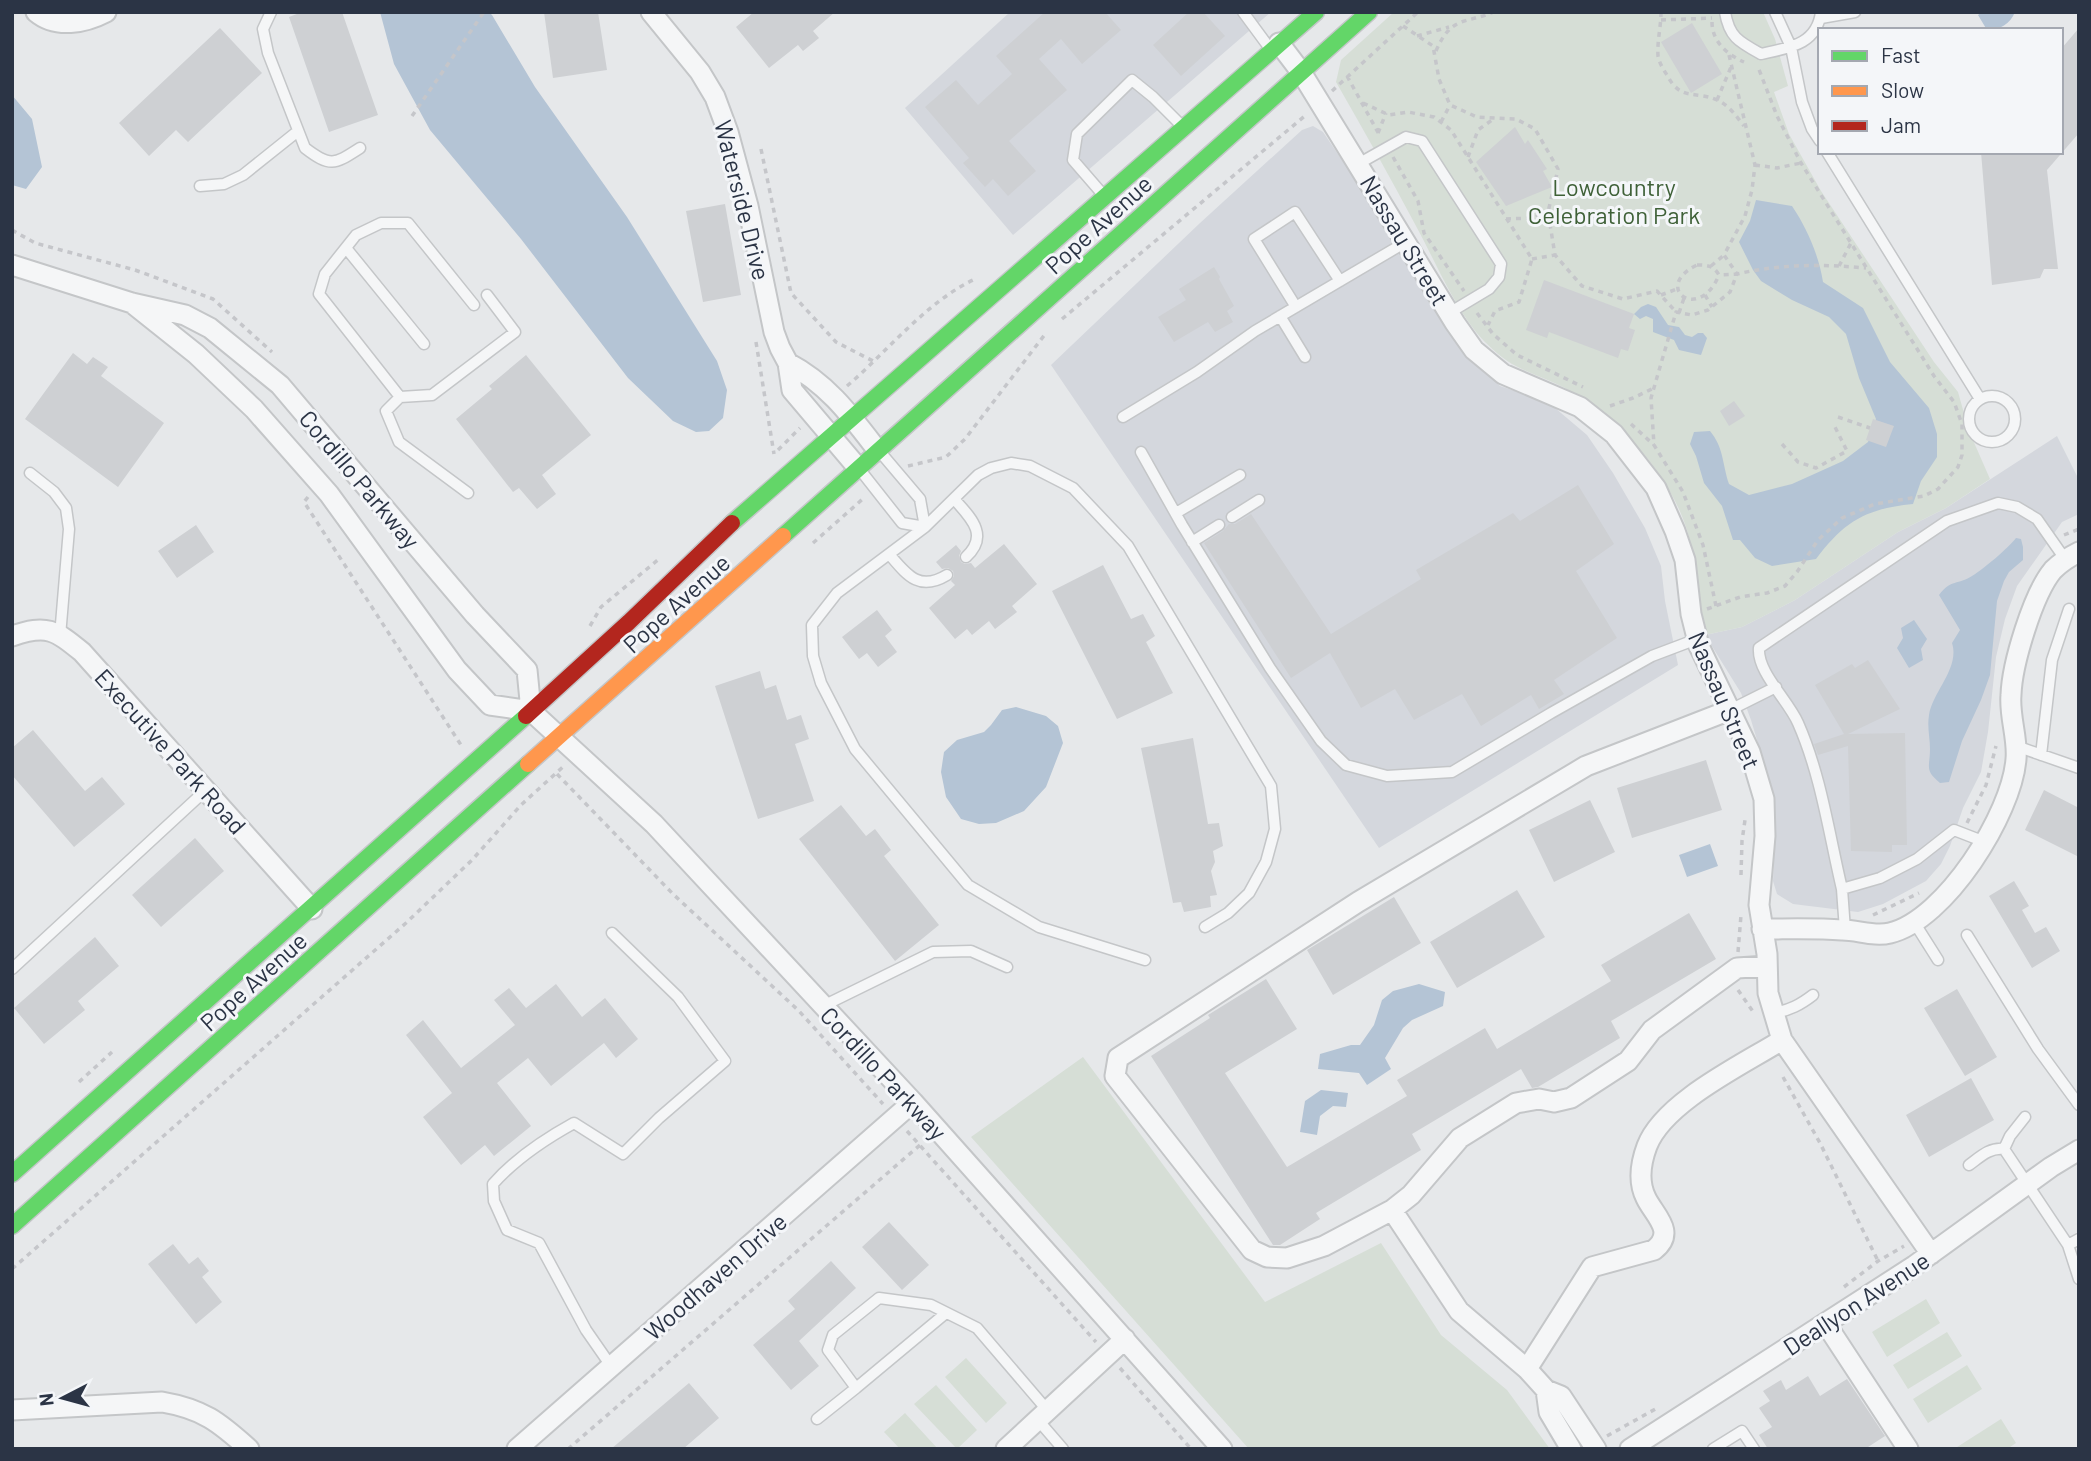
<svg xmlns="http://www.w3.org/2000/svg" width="2091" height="1461" viewBox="0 0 2091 1461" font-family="Barlow,sans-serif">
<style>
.built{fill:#d4d7dd}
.green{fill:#d6ded6}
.water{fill:#b4c4d5}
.building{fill:#ced0d3}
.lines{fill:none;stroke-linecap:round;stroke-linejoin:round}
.lane-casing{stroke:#c4c6c8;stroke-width:13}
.street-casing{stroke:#c4c6c8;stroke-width:23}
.fast-casing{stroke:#c4c6c8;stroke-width:19}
.slow-casing{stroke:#c4c6c8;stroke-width:19}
.jam-casing{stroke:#c4c6c8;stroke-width:19}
.path{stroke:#c5c6ca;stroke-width:3.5;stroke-dasharray:5 5;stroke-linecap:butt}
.lane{stroke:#f5f6f7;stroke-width:10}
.street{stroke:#f5f6f7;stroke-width:19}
.fast{stroke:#63d668;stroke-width:16}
.slow{stroke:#ff974d;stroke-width:16}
.jam{stroke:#b3261e;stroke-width:16}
.labels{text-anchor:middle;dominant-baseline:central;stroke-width:6;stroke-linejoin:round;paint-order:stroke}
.park-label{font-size:24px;fill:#3f6138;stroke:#f4f6f9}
.street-label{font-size:24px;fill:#2b3445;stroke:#f4f6f9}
</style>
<rect width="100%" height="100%" fill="#e6e8ea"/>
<!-- built -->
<path class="built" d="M1010,12H1271L1013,235L905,108Z
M1313,126L1323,132L1380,216L1415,277L1470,356L1500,386L1548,402L1587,435L1613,473L1645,528L1661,566L1665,601L1678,665L1379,848L1051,365L1200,223L1302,130Z
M2057,436L2079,480V514L2062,522L2017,586L2005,619L1996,657L1988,732L1981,772L1963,808L1950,846L1941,864L1926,881L1883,904L1858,912L1793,904L1777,894L1773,881L1775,834L1770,783L1751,720L1741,693L1705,635L1742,627L1795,600L1898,532L1946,508Z"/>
<!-- green -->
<path class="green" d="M1394,12H1763L1775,39L1788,86L1774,92L1789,134L1821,191L1934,362L1958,392L1969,431L1990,479L1946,508L1898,532L1795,600L1742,627L1705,635C1700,600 1697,564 1687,530C1668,470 1618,419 1565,388C1548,379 1528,373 1512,364C1500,357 1485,343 1476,332C1451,300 1435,261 1416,226C1390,177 1363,129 1336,82L1341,60Z
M1083,1057L1265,1302L1381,1243L1441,1335L1507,1390L1550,1449H1249L971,1137Z
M1926,1299L1940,1323L1887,1357L1872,1332Z
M1947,1332L1962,1356L1908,1389L1893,1365Z
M966,1358L1007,1403L986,1423L945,1377Z
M1967,1365L1982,1389L1928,1423L1913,1399Z
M936,1385L977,1430L957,1449L914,1404Z
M905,1413L938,1449H900L884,1432Z
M2001,1419L2016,1443L2007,1449H1954Z"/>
<!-- water -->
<path class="water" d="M380,12H489L492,15L535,87L627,217L717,361L727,390L723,418L709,431L696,432L673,421L628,378L521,239L430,130L394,64Z
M1982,12H2015C2010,24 2000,30 1987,30L1978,15Z
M12,95L32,119L42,167L26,189L12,185Z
M1756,200L1792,206C1807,228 1819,256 1823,282L1863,308L1890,362L1929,408L1937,434V457L1921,481L1913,504C1865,509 1845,521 1816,559L1772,566L1755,558L1740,540H1733L1722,506L1704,483L1696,456L1690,444L1694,432L1710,431C1724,448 1722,463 1729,484L1749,495L1792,484L1843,461L1868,442L1876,419L1859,378L1846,334L1829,317L1792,300L1761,281L1753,270L1739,242L1750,221Z
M1648,304L1656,307L1668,325L1679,327L1685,335L1692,337L1698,333H1703L1707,338L1701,355L1679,350L1674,340L1653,332V319L1646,316L1640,319L1634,314L1641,307Z
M2016,538L2021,539L2023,547V560L2009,572L2004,581L1997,601L1990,675L1981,700L1962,741L1949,782L1940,783C1924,770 1930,767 1930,749C1930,738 1927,727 1929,715C1933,691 1960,668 1952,643L1960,630L1939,595C1951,579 1958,585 1972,576C1985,568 2007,549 2016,538Z
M1914,620L1927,639L1921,649L1923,660L1909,668L1897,648L1903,638L1901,628Z
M1016,707L1046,716L1058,726L1063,743L1046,787L1024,811L996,823L979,824L961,819L946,797L941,772L944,752L957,740L984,732L991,725L1002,710Z
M1710,844L1718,866L1687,877L1679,855Z
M1419,984L1445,992L1443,1006L1412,1020L1403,1028L1385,1058L1391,1069L1367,1085L1359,1073L1318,1069L1320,1054L1351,1045H1360L1374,1025L1382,1000L1393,991Z
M1321,1090L1348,1093L1346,1107L1333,1106L1320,1116L1317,1135L1300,1132L1305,1101Z"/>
<!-- building -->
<path class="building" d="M302,12H342L378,115L329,132L289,17Z
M544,12H598L607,70L553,78Z
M754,12H835L813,31L819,38L803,51L798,45L769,68L736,27Z
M1045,12H1105L1121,30L1082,64L1061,39L1039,59L1067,90L1009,141L1036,171L1008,196L993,179L985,187L963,163L969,158L925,107L956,80L978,105L1012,74L996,56Z
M1189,12H1203L1225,36L1181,76L1153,45Z
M1692,23L1722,74L1691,93L1661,42Z
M220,28L262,73L188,142L176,130L149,156L119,123Z
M2079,28V133L2047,170L2058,269H2044L2040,278L1992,285L1981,152H2061V49Z
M1515,127L1525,144L1528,140L1547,169L1543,171L1552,187L1506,206L1476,162Z
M725,204L741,295L703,302L686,211Z
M1214,267L1220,277L1219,279L1234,306L1227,311L1233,322L1215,332L1208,322L1174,342L1158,317L1186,300L1179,289Z
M1544,280L1634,314L1629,328L1635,330L1628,351L1621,349L1618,358L1549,332L1547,338L1526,330Z
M73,353L87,364L93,357L108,367L101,376L164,423L118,487L25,419Z
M526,355L591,435L542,475L556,494L537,509L519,488L513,492L456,419L492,389L489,386Z
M1734,401L1745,416L1729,426L1720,411Z
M1873,419L1894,426L1886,447L1866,440Z
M1578,485L1614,544L1576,571L1617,638L1554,680L1564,694L1539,709L1531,695L1481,726L1462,694L1414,720L1395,689L1361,708L1330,653L1291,678L1204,543L1223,531L1229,524H1235L1251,514L1331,634L1421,579L1416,570L1513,513L1520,521Z
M196,525L214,552L177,578L158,551Z
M1004,544L1037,584L1012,606L1017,612L995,629L989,621L972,635L967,629L955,639L929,608L955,585L951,581L954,576L953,571L948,568L942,569L936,562L956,545L961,551L959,556L961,562L965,564L971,563L975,568Z
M1103,565L1131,619L1143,614L1155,636L1146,642L1173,693L1117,719L1052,591Z
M877,610L892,630L885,636L897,652L878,667L867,653L859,659L842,637Z
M1868,660L1900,709L1848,734L1905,733L1907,845H1892V852L1851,851L1848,746L1818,755L1814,744L1844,734L1815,685L1852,664L1855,668Z
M760,671L765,689L776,685L787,720L801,715L809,739L795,744L814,801L758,819L715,686Z
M33,730L85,791L102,777L125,804L74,847L12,775V748Z
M1193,738L1208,824L1219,823L1223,846L1213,851L1215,862L1211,871L1217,895L1210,896L1211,907L1184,912L1181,902L1173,903L1141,748Z
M1706,760L1722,810L1632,838L1617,788Z
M2044,790L2079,808V857L2025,830Z
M1590,800L1615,852L1554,882L1529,830Z
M841,805L866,836L875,829L891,850L884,856L939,925L895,961L799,839Z
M195,838L224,871L161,927L132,895Z
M2014,881L2029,906L2022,910L2035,933L2046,927L2060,951L2032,968L1989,896Z
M1517,890L1545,937L1457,988L1430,942Z
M1394,897L1421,943L1333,995L1307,950Z
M1689,913L1716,959L1611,1021L1620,1038L1538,1087L1532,1088L1521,1069L1412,1134L1421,1150L1316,1213L1320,1219L1280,1245H1273L1151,1056L1210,1018L1208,1015L1266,979L1297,1029L1225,1073L1287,1167L1407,1096L1397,1080L1485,1028L1497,1049L1611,981L1601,965Z
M95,937L119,966L78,1001L85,1010L44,1044L14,1008Z
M556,984L582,1017L605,998L638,1039L616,1058L604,1043L551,1086L528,1058L497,1083L531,1126L494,1156L485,1145L461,1165L423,1117L452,1093L406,1035L423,1020L461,1068L515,1025L494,1000L509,988L526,1008Z
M1957,989L1997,1057L1965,1076L1924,1008Z
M1971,1078L1994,1120L1929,1157L1906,1115Z
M889,1222L929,1265L902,1290L862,1247Z
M173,1244L189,1264L198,1257L209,1271L202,1277L222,1302L196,1324L148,1264Z
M831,1261L856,1288L799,1341L819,1366L791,1390L753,1345L795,1309L788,1301Z
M1808,1376L1820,1396L1847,1379L1885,1436L1865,1449H1768L1759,1435L1772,1427L1759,1408L1770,1401L1763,1391L1781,1380L1786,1390Z
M689,1383L719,1418L683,1449H611Z"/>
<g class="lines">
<defs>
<path id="lane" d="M271,12L263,29L268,53L305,148C331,168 335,164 360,148
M1243,12L1271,50
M1725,12C1729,37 1739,42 1761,54C1788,48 1817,45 1821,12
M1775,12L1791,47L1802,102L1812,129L1820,141
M1821,18L1855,12
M1827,152L1980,399
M1358,164L1406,137L1422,141L1501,264L1499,277L1489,289L1449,313
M200,186L224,184L243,175L298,131
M1105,197L1073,160L1077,134L1132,80L1153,97L1181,125
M346,248L424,344
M1296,307L1254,239L1295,212L1340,281
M1280,316L1305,357
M1969 419a23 23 0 1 1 46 0a23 23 0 1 1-46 0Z
M400,397L319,294L325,274L356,235L381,223H408L474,305
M1123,417L1197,372L1255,331L1406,242
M1141,452L1182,525L1270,668L1321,741L1346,765L1387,776L1452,772L1551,713L1652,656L1697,639
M861,471L902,523L925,527L920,499L881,453
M30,473L54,492L66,508L69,529L60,636
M468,493L399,442L386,411L400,397L432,395L515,332L487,295
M954,499C970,517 990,535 966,557
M1176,513L1240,475
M1232,517L1259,500
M1192,542L1219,525
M889,554C907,575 919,592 947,575
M1730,710L1776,687
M2016,746L2079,768
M2041,755L2052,660L2069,609
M1842,889C1829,834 1821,775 1798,723C1788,700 1757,672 1759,648L1947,521L1998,503L2017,507L2037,519L2065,559
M1914,922L1938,960
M1845,930L1842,889L1880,878L1917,859L1954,830L1985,842
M1967,935L2038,1049L2079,1105
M1145,960L1039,927L968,885L855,749L821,683L813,656L812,625L837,593L925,527L978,475L991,468L1011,463L1030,466L1073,488L1128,546L1271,786L1275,829L1266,862L1249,893L1228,913L1205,927
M12,969L206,790
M823,1006L933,952L971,951L1007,967
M1774,1013C1790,1010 1800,1005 1813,995
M2004,1149L2010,1136L2025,1117
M1969,1165C1980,1157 1990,1147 2004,1149L2068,1245L2079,1279
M2068,1245L2079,1239
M611,1366L586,1330L539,1243L507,1230L494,1201L493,1184C515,1159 545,1139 574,1123L623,1154L659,1118L725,1061L678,997L612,933
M856,1388L946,1313
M817,1419L856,1388L828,1350L833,1335L879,1298L931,1305L977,1328L1048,1411
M1038,1420L1063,1449
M1713,1449L1742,1431L1754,1449"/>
<path id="street" d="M36,12C56,29 85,23 106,12
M651,12L700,72L715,97L728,132L748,206L774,332L780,348L788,363
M1279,43L1301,72L1455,323L1474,350L1503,374L1580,407L1614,434L1656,488L1675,531L1685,560L1691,614L1699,646L1750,752L1764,799L1765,836L1759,905L1767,954L1768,993L1782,1040L1931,1254
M12,265L132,303L185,315L210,328L280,385L475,615L527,670L531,711
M132,303L196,354L254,409L329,494L457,670L490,705L531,711L654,824L913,1102L1222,1449
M858,468L792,390L788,363C828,384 851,416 878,451
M12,636C47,624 55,630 82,652L312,909
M1730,710L1586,766L1358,902L1118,1058L1115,1076L1252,1250L1267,1257L1287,1258L1324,1246L1392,1210L1411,1195L1460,1138L1516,1103L1539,1099L1554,1102L1571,1098L1628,1061L1652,1030L1737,968L1767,966
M1762,929C1789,929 1816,928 1842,930C1858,930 1874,937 1890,933C1945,920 2012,814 2016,759C2018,738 2009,716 2011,695C2012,664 2033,594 2053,570C2061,562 2069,557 2079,552
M1392,1210L1459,1311L1527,1369
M1826,1324L1908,1449
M1546,1390L1527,1369L1592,1267L1654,1250C1677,1232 1654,1215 1646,1198C1638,1182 1641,1162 1647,1146C1664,1102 1742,1065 1782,1040
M12,1410L162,1402C203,1409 219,1422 249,1449
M517,1449L913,1102
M1006,1449L1125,1339
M1571,1449L1549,1412L1546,1390L1561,1396L1596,1449
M1630,1449L1914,1266L2051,1167L2079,1150"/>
<path id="fast" d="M732,523L1316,12
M783,536L1369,12
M12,1174L526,716
M12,1226L528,764"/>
<path id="slow" d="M528,764L783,536"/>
<path id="jam" d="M526,716L629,622L732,523"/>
</defs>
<!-- lane casing -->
<use href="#lane" class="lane-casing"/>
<!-- street casing -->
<use href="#street" class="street-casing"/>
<!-- fast casing -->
<use href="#fast" class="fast-casing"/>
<!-- slow casing -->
<use href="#slow" class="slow-casing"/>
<!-- jam casing -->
<use href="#jam" class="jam-casing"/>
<!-- path -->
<path class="path" d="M1661,12C1661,27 1657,41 1658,56C1659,62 1663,69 1667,75C1681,102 1695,90 1717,100C1729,105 1736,116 1744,126
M1661,20L1712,18
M1712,22C1712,42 1728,55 1744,62
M1403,26L1433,46L1439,79L1450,105L1477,117L1516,119L1535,129L1558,169L1548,212L1555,255L1582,286L1623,299L1657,291L1676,312
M1417,36L1449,27
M1436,51C1451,16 1464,24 1494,12
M1729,55L1755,165L1752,190L1745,216L1724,255L1737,274C1780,264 1822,264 1866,268
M1347,76L1380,136
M1332,91L1418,12
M1717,100L1731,67
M1363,103L1389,115L1408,112L1434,117L1451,130L1532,259L1519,302L1495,311L1488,325
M412,116L484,12
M1441,122L1450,105
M1378,133L1386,113
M761,149L791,293L836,342L875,362
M1393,157L1418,201L1424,233L1464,291
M1468,157L1478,130L1495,118
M1755,165L1777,168L1801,163
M1506,219L1531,218L1548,212
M12,230L35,243L135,270L213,299L272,352
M1532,259L1555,255
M1697,265C1708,265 1714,266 1719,275C1699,324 1651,287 1697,265Z
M1711,266L1724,255
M1839,266L1851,243
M1661,295L1677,289
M1705,295L1712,307
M1477,313L1493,334L1517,355L1583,387
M1679,313L1684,298
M1062,319L1306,115
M756,342L774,454
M847,386C888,351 926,302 975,279
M1610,406L1633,398L1654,388
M1838,417L1870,428
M1631,424L1654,445
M1782,444L1798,462L1816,468L1847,451L1834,425
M778,450L800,428
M908,466L946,457L965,439L1046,333
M308,497L304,502L461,745
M2064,535L2079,529
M813,543L865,497
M1716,606L1703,545L1683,492L1654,445L1651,398L1676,312L1692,315L1708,310L1730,292L1737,274L1719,275
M1707,609L1740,597L1767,593L1785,586L1797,572L1818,540L1842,518L1875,504L1924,496L1938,489L1958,467L1962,455V424L1954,402L1934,376L1801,163L1777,116L1758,67
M590,626L601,607L659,559
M557,774L673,894L799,1011L883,1104
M1967,823L1986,785L1996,746
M1741,875L1742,841L1745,820
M1873,915L1919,893
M1738,952L1741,915
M1738,990L1754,1013
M1783,1077L1820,1143L1878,1261
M79,1082L112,1052
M907,1131L1096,1342
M12,1269L406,923L472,860L521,805L565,765
M1844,1287L1878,1261L1904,1246
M1120,1368L1191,1449
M1607,1436L1659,1407
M568,1449L920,1145"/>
<!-- lane -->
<use href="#lane" class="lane"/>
<!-- street -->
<use href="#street" class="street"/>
<!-- fast -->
<use href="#fast" class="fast"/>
<!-- slow -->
<use href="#slow" class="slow"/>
<!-- jam -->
<use href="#jam" class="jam"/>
</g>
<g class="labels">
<!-- park labels -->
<g class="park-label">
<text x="1614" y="186">Lowcountry<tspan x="1614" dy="28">Celebration Park</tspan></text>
</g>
<!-- street labels -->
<g class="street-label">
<text transform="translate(743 200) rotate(76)">Waterside Drive</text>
<text transform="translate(1098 224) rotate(-42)">Pope Avenue</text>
<text transform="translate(1405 240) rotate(59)">Nassau Street</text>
<text transform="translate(360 479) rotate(50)">Cordillo Parkway</text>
<text transform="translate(676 603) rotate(-42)">Pope Avenue</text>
<text transform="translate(1725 700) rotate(67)">Nassau Street</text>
<text transform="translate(171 751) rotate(48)">Executive Park Road</text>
<text transform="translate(253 981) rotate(-42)">Pope Avenue</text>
<text transform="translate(884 1073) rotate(47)">Cordillo Parkway</text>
<text transform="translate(715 1276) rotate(-41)">Woodhaven Drive</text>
<text transform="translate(1856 1303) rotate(-33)">Deallyon Avenue</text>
</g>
</g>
<!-- border -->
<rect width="2091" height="1461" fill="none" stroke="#2b3445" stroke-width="28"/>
<!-- legend -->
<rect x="1818" y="28" width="245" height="126" fill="#f4f6f9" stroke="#a4a8b1" stroke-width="2"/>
<rect x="1832" y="51" width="35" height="10" fill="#63d668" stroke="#a4a8b1" stroke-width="2"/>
<text x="1881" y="63" font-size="21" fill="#2b3445">Fast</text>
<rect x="1832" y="86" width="35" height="10" fill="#ff974d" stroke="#a4a8b1" stroke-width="2"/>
<text x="1881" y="98" font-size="21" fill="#2b3445">Slow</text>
<rect x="1832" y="121" width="35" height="10" fill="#b3261e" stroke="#a4a8b1" stroke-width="2"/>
<text x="1881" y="133" font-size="21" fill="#2b3445">Jam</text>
<!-- north arrow -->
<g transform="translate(63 1398) rotate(264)" stroke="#f4f6f9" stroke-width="5" paint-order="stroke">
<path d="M0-5L12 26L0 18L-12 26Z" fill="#2b3445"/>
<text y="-10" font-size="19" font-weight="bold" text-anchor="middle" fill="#2b3445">N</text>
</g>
</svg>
